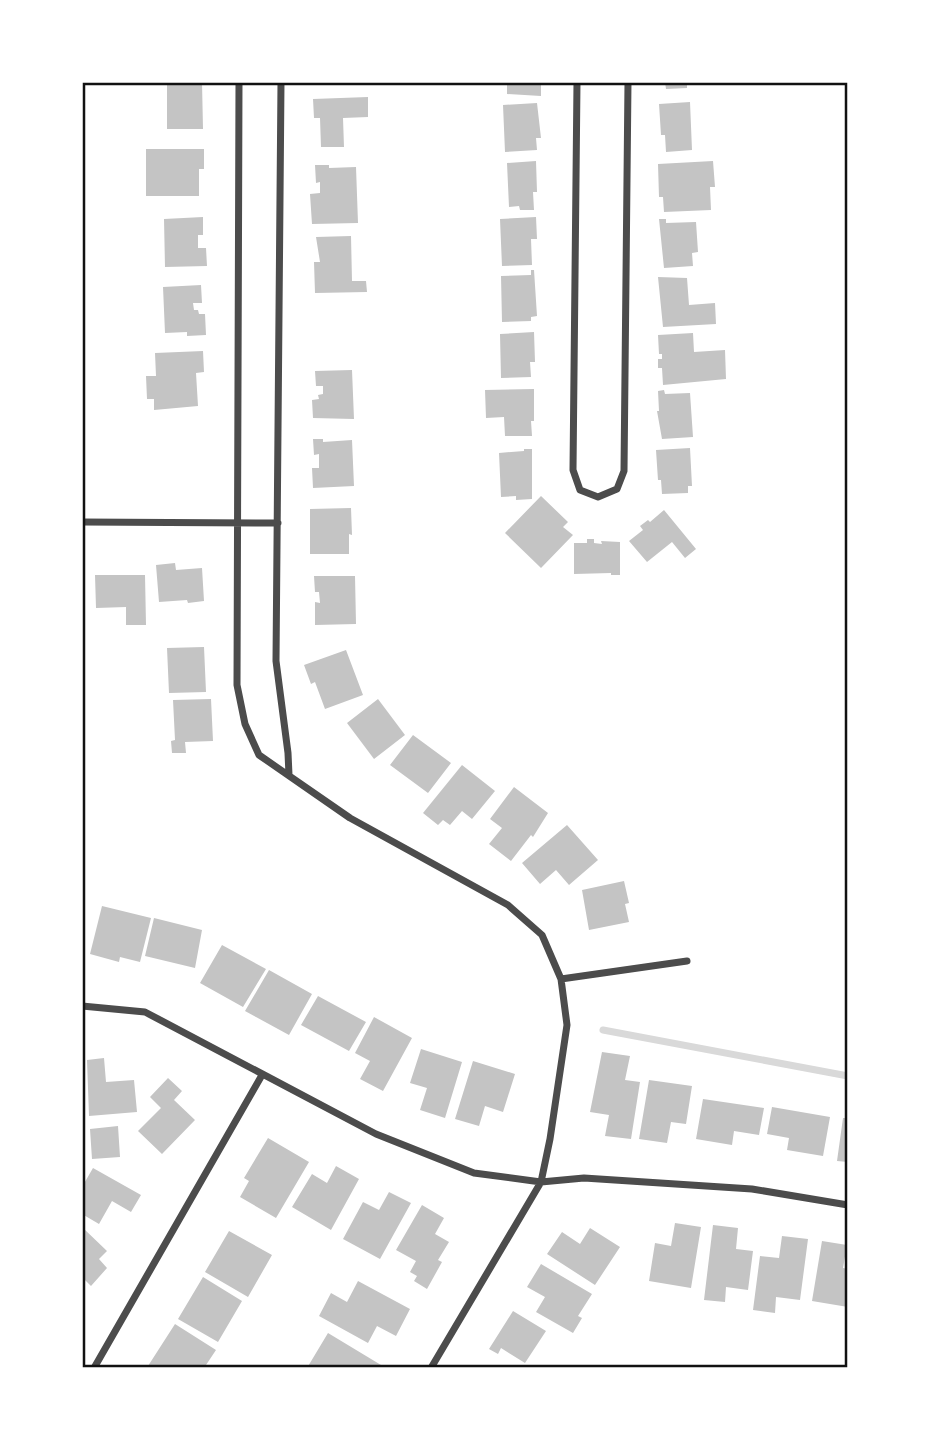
<svg xmlns="http://www.w3.org/2000/svg" width="930" height="1450" viewBox="0 0 930 1450" font-family="'Times New Roman',serif">
<style>
.lines{fill:none;stroke-linecap:round;stroke-linejoin:round}
.stream{stroke:#d9d9d9;stroke-width:7}
.building{fill:#c4c4c4}
.minor{stroke:#4c4c4c;stroke-width:7}
.neatline{fill:none;stroke:#111;stroke-width:2.5}
</style>
<rect width="100%" height="100%" fill="#fff"/>
<g class="lines">
<!-- stream -->
<path class="stream" d="M603,1030L848,1076"/>
</g>
<!-- building -->
<path class="building" d="M167,82H202L203,129H167Z
M507,82H541V96L507,94Z
M665,82H687V88L666,89Z
M368,97V117L343,118L344,147H321L320,118H314L313,99Z
M690,102L692,150L666,152L665,135H661L659,104Z
M537,103L541,138H536L537,150L505,152L503,105Z
M146,149H204V169H199V196H146Z
M536,161L537,192H533L534,210H520L519,206L509,207L507,163Z
M713,161L715,187H710L711,210L664,212L663,197H659L658,164Z
M315,165H329V168L356,167L358,223L312,224L310,194L320,193V182L316,183Z
M203,217V235H198V248H206L207,266L165,267L164,219Z
M536,217L537,239H531L532,265L502,266L500,219Z
M659,219H666V223L696,222L698,252L692,253L693,266L664,268Z
M351,236L352,281H366L367,292L315,293L314,262H320L316,237Z
M531,270H534L537,316L531,317V321L502,322L501,276L531,275Z
M658,277L687,278L689,305L715,303L716,324L663,327Z
M201,285L202,303H193L194,310H198L199,314H205L206,335L187,336V332L165,333L163,287Z
M534,332L535,362H530L531,377L501,378L500,334Z
M693,333L694,352L725,350L726,379L663,385L662,368H658V359H662V354H659L658,335Z
M203,351L204,372L196,373L198,406L154,410V399H147L146,376H156L155,353Z
M352,370L354,419L313,418L312,400L319,399L318,395L323,394V386H316L315,371Z
M534,389V421H531L532,436H505L504,417L486,418L485,390Z
M664,390L665,394L690,393L693,437L662,439L657,411H659L658,391Z
M313,439H323V442L352,440L354,486L313,488L312,468H319V454L314,455Z
M690,448L692,486H688V493L662,494L661,480H658L656,450Z
M524,449H532V499L516,500V496L501,497L499,453L524,451Z
M541,496L568,522L563,527L573,535L541,568L505,533Z
M351,508L352,535L349,534V554H310V509Z
M664,510L696,549L685,558L672,542L647,562L629,541L643,530L640,526L648,520L650,522Z
M587,539H594V543L602,544L601,541L620,542V575H611V573L574,574V543H587Z
M175,563L176,570L202,568L204,601L188,603L187,600L159,602L156,565Z
M95,575H145L146,625H126V607L96,608Z
M314,576H355L356,624L315,625V602L320,603L319,592H315Z
M204,647L206,692L169,693L167,648Z
M346,650L363,695L325,709L315,682L311,684L304,665Z
M211,699L213,741L185,742L186,753H172L171,741L175,740L173,700Z
M378,699L405,735L374,759L347,723Z
M413,735L451,763L428,793L390,765Z
M462,765L495,791L472,819L462,811L450,825L443,820L438,825L423,813Z
M514,787L548,813L533,837L531,835L511,861L489,844L502,828L490,819Z
M567,825L598,860L569,885L556,870L540,884L522,863Z
M624,881L629,903L625,904L629,922L589,930L582,890Z
M102,906L151,918L140,962L120,957L119,962L90,954Z
M154,918L202,930L195,968L145,956Z
M222,945L266,969L243,1007L200,983Z
M269,970L312,994L289,1035L245,1011Z
M318,996L366,1022L349,1051L301,1025Z
M374,1017L412,1038L383,1091L360,1079L370,1061L355,1053Z
M421,1049L462,1062L445,1118L420,1110L427,1088L410,1083Z
M602,1052L630,1056L625,1080L640,1082L631,1139L605,1136L609,1115L590,1112Z
M104,1058L106,1082L134,1080L137,1112L89,1116L87,1060Z
M473,1061L515,1074L503,1112L485,1106L479,1126L455,1119Z
M168,1078L182,1091L174,1100L195,1120L162,1154L138,1131L161,1108L150,1097Z
M649,1080L692,1086L686,1124L671,1122L667,1143L639,1139Z
M703,1099L764,1108L759,1135L734,1131L732,1145L696,1139Z
M772,1107L830,1117L823,1156L787,1150L789,1138L767,1134Z
M843,1118H848V1162L837,1161Z
M118,1126L120,1157L92,1159L90,1129Z
M268,1138L309,1162L276,1218L240,1197L249,1181L244,1178Z
M336,1166L359,1179L331,1230L292,1207L312,1174L327,1183Z
M93,1168L141,1195L131,1212L112,1201L99,1224L82,1214V1187Z
M389,1192L411,1203L380,1259L343,1239L363,1202L379,1210Z
M422,1205L444,1218L435,1234L449,1242L438,1260L442,1262L427,1289L414,1281L417,1276L410,1272L416,1261L396,1250Z
M675,1223L701,1227L691,1288L649,1281L655,1243L671,1246Z
M713,1225L738,1228L736,1249L753,1251L748,1290L726,1287L725,1302L704,1300Z
M82,1227L107,1251L99,1259L107,1268L91,1286L82,1277Z
M590,1228L620,1247L595,1285L547,1254L562,1232L580,1244Z
M229,1231L272,1255L248,1297L205,1272Z
M782,1236L808,1239L800,1300L776,1297L775,1313L753,1310L760,1256L779,1258Z
M822,1241L847,1245L843,1268L848,1269V1307L812,1301Z
M541,1264L592,1294L578,1316L582,1318L573,1333L536,1312L545,1297L527,1287Z
M203,1277L242,1301L218,1342L178,1319Z
M358,1281L410,1309L396,1336L377,1326L368,1343L319,1316L331,1293L347,1302Z
M513,1311L546,1331L525,1363L501,1348L498,1354L489,1349Z
M175,1324L216,1350L204,1368H152L148,1366Z
M328,1333L381,1365L379,1368H307Z"/>
<g class="lines">
<!-- minor -->
<path class="minor" d="M239,82L237,685L245,724L259,755L350,818L508,905L542,935L561,979L567,1025L550,1139L541,1182L431,1368
M281,82L276,661L288,753L289,775
M577,82L573,470L580,490L598,497L617,489L624,471L628,82
M82,522L278,523
M561,979L687,961
M82,1006L145,1012L376,1134L474,1173L541,1182L584,1178L752,1189L848,1205
M94,1368L262,1075"/>
</g>
<!-- border -->
<rect width="930" height="1450" fill="none" stroke="#ffffff" stroke-width="168"/>
<rect x="84" y="84" width="762" height="1282" class="neatline"/>
</svg>
